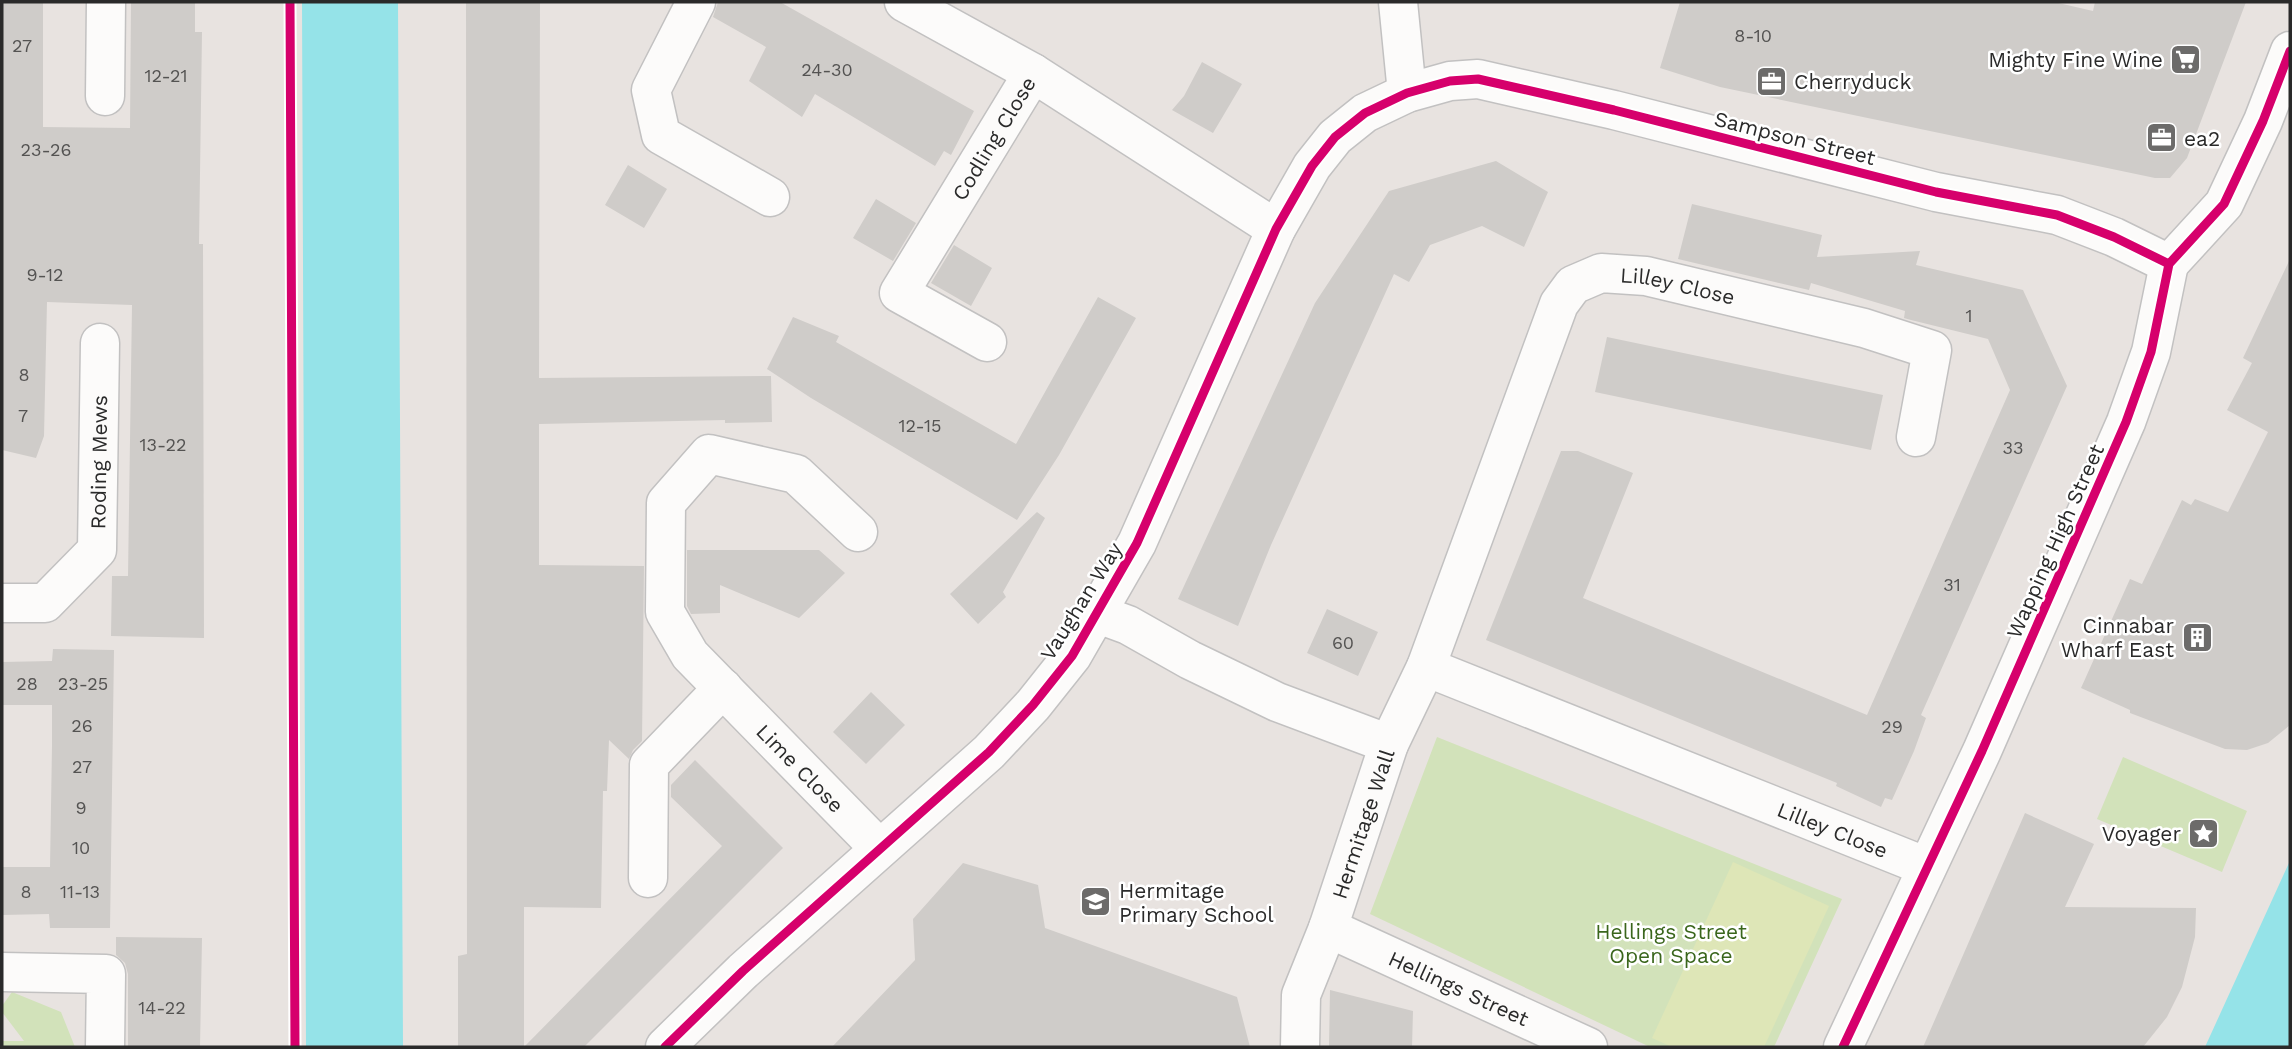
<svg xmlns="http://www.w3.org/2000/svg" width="2292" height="1049" viewBox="0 0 2292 1049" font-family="'Work Sans',sans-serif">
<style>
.green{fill:#d2e2ba}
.pitch{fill:#dee6b7}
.water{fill:#95e3e8}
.building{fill:#cfccc9}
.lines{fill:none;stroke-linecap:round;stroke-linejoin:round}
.street-casing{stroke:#c2c1c1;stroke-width:41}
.secondary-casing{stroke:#c2c1c1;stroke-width:41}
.street{stroke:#fcfbfa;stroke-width:38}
.secondary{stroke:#fcfbfa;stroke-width:38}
.cycleway-casing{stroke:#fff;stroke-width:13}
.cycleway{stroke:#d6006c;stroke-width:9}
.labels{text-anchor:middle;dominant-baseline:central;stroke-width:5;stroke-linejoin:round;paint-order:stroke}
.number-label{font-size:18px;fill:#545352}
.poi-label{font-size:21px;fill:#2a2a2a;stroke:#fff;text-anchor:end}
.street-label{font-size:21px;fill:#2a2a2a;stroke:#fff}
.park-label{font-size:21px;fill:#3a661c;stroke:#fff}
</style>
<rect width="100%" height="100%" fill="#e8e3e0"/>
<!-- green -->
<path class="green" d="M1437,737L1842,899L1774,1047H1650L1370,914Z
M2123,757L2247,811L2222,872L2097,819Z
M12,992L61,1012L75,1047H2V1041H24L2,1012V1006Z"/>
<!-- pitch -->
<path class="pitch" d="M1733,862L1829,906L1764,1047H1672L1652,1038Z"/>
<!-- water -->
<path class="water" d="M302,2H398L403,1047H306Z
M2290,861V1047H2205L2288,865Z"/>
<!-- building -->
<path class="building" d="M2,2H43V127L130,128L131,2H195V32H202L199,244H203L204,638L111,636L112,576H128L132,305L47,302L44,436L36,458L2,450Z
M466,2H540L539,378L771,376L772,422L725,423V420L539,424V565L644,566L642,741L633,750L629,759L609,740L607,791H603L601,908L524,907V1047L722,846L671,797V785L695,760L783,848L584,1047H458V956L467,954Z
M718,2H780L974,111L951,155L944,151L935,166L815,94L802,117L749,81L766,47L713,17Z
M1680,2H2054L2093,11L2095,2H2246L2187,158L2170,178H2155L1720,87L1660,68Z
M1202,62L1242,84L1213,133L1172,110L1184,96Z
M1496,161L1548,192L1524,247L1482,226L1430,245L1409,282L1394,274L1271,545L1238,626L1178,599L1315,303L1389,191Z
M628,165L667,189L644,228L605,205Z
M876,199L916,223L893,261L853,238Z
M1692,204L1822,235L1817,257L1920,251L1916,265L2023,290L2067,386L1921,715L1926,718L1914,751L1892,800L1885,798L1881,807L1836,786L1837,783L1486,640L1561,451H1578L1633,473L1583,598L1867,715L2010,390L1988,339L1911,320L1904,318L1905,311L1811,283L1809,290L1678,259Z
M954,245L992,268L971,306L931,283Z
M2290,259V725L2268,743L2247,750L2225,749L2130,713V710L2081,688L2130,579L2142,584L2182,500L2191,505L2195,499L2228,512L2268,432L2227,410L2252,363L2243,358Z
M1098,297L1136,318L1059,455L1017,520L811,398L767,369L793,317L839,336L836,342L1016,444Z
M1607,337L1883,395L1871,450L1595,392Z
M1037,512L1045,518L1003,592L1006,597L978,624L950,594Z
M687,550H819L845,573L799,618L720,585V613L691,614L687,606Z
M1327,609L1378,632L1358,676L1307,653Z
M53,649L114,650L110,928H50L49,914L2,915V867H50L52,746V705H2V662L52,661Z
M871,692L905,725L866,764L833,732Z
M2025,813L2094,844L2065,907L2196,908L2195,937L2182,987L2167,1017L2143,1047H1923Z
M963,863L1038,885L1045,928L1237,997L1250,1047H832L915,960L913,919Z
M116,937L202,938L200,1047H128V974L125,963L116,955Z
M1330,990L1413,1011L1412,1047H1329Z"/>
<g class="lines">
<defs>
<g id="street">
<path d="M696,2L651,90L661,135L770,197"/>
<path d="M904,2L1033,73"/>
<path d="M1398,2L1407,93"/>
<path d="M105,96L106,2"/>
<path id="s1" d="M987,342L899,293L1033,73L1276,229"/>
<path id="s2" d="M858,532L796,474L709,454L666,503L665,612L690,655L879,848"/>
<path id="s3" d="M2,603H45L97,550L100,343"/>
<path d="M1098,614L1128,625L1190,660L1277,702L1389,744"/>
<path id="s4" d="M1426,667L1927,867"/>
<path d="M648,878L649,765L723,688"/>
<path id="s5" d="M1328,928L1588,1047"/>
<path d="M2,972L106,974L105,1047"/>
<path id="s6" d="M1300,1047L1301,995L1328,928L1389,744L1426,667L1559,304L1573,285L1601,273L1646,276L1864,328L1932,350L1916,437"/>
<path d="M1843,1047L1982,751L2126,422L2151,352L2169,264"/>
</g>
<path id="secondary" d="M665,1047L743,971L989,752L1033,705L1072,656L1137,543L1276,229L1312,166L1335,137L1365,113L1407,93L1450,81L1478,79L1614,110L1936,192L2057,215L2114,237L2169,264L2224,204L2263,121L2290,51"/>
</defs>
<!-- street casing -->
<use href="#street" class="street-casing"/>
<!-- secondary casing -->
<use href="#secondary" class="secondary-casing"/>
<!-- street -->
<use href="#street" class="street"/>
<!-- secondary -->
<use href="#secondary" class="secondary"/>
<defs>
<path id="cycleway" d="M290,2L295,1047
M665,1047L743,971L989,752L1033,705L1072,656L1137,543L1276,229L1312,166L1335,137L1365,113L1407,93L1450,81L1478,79L1614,110L1936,192L2057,215L2114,237L2169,264
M1843,1047L1982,751L2126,422L2151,352L2169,264L2224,204L2263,121L2290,51"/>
</defs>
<!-- cycleway casing -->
<use href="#cycleway" class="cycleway-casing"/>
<!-- cycleway -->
<use href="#cycleway" class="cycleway"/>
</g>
<!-- icons -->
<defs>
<symbol id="supermarket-square" viewBox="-11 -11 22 22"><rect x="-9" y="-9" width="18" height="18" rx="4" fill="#6c6b6a" stroke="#fff"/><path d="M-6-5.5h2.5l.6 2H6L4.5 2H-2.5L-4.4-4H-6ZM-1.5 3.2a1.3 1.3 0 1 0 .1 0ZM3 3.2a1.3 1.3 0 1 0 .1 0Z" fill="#fff"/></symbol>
<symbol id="office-square" viewBox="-11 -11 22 22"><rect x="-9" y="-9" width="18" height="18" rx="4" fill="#6c6b6a" stroke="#fff"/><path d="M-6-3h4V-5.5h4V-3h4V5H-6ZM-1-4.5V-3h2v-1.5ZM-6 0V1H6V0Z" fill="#fff"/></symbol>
<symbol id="building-square" viewBox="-11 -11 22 22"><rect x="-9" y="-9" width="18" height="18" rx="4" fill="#6c6b6a" stroke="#fff"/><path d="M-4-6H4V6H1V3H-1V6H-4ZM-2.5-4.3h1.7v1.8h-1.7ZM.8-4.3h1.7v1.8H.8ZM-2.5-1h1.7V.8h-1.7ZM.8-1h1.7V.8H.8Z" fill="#fff"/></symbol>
<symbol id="sight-square" viewBox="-11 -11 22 22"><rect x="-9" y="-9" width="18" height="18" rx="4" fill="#6c6b6a" stroke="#fff"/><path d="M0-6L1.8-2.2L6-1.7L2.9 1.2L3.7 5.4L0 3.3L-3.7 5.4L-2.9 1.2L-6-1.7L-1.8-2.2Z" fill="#fff"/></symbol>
<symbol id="school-square" viewBox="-11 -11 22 22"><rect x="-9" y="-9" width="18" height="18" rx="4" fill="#6c6b6a" stroke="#fff"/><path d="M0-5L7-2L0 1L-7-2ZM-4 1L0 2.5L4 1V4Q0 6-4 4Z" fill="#fff"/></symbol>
</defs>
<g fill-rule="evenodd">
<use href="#supermarket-square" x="2168" y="42" width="35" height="35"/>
<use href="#office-square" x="1754" y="64" width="35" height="35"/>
<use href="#office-square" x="2144" y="120" width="35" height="35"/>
<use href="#building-square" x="2180" y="620" width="35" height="35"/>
<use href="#sight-square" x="2186" y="816" width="35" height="35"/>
<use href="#school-square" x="1078" y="884" width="35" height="35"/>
</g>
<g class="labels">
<!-- number labels -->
<g class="number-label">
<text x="1753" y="35">8-10</text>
<text x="22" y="45">27</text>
<text x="827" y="69">24-30</text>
<text x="166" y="75">12-21</text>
<text x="46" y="149">23-26</text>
<text x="45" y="274">9-12</text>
<text x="1969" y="315">1</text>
<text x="24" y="374">8</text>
<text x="23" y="415">7</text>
<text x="920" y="425">12-15</text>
<text x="163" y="444">13-22</text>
<text x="2013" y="447">33</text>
<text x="1952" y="584">31</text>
<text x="1343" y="642">60</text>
<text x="27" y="683">28</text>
<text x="83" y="683">23-25</text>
<text x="82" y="725">26</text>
<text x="1892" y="726">29</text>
<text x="82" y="766">27</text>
<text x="81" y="807">9</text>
<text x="81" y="847">10</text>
<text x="26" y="891">8</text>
<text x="80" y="891">11-13</text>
<text x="162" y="1007">14-22</text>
</g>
<!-- poi labels -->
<g class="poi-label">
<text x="2163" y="59">Mighty Fine Wine</text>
<text x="1794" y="81" text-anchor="start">Cherryduck</text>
<text x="2184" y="138" text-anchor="start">ea2</text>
<text x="2174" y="625">Cinnabar<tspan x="2174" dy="24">Wharf East</tspan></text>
<text x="2181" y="833">Voyager</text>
<text x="1119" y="890" text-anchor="start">Hermitage<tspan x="1119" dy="24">Primary School</tspan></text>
</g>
<!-- street labels -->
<g class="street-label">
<text transform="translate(1795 138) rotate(14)">Sampson Street</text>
<text stroke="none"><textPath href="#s1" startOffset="282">Codling Close</textPath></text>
<text stroke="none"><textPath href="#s6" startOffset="922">Lilley Close</textPath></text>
<text stroke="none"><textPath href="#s3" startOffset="205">Roding Mews</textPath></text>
<text transform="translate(2055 541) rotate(-66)">Wapping High Street</text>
<text transform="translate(1081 601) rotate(-58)">Vaughan Way</text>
<text stroke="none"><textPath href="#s2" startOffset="556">Lime Close</textPath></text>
<text stroke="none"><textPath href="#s6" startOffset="234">Hermitage Wall</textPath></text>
<text stroke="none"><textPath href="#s4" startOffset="438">Lilley Close</textPath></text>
<text stroke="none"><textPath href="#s5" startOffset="144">Hellings Street</textPath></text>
</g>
<!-- park labels -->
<g class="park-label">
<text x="1671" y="931">Hellings Street<tspan x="1671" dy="24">Open Space</tspan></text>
</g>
</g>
<!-- border -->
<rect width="2292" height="1049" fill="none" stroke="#2a2a2a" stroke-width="7"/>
</svg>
